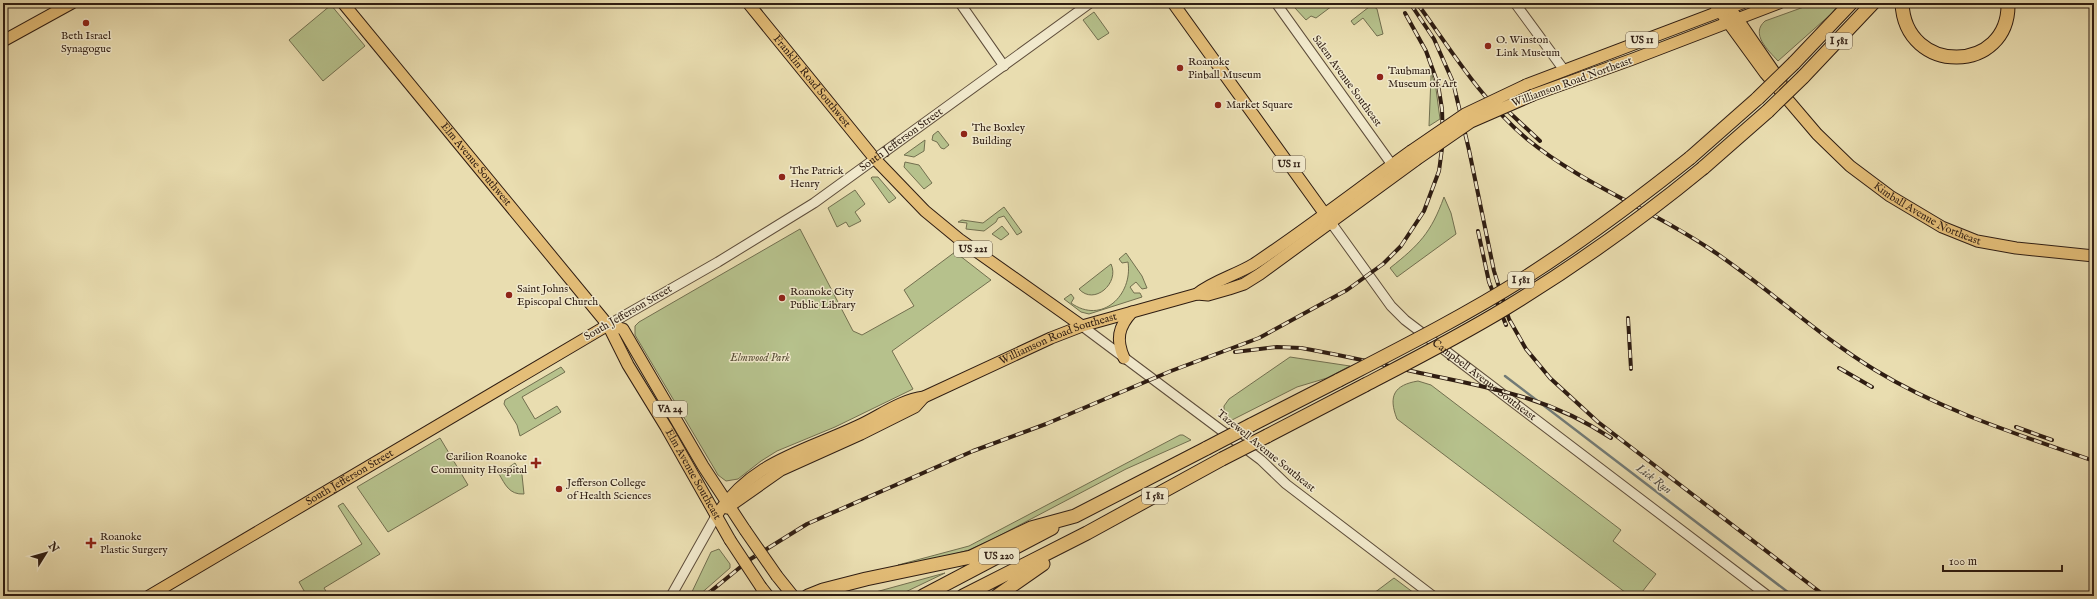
<svg xmlns="http://www.w3.org/2000/svg" width="2097" height="599" viewBox="0 0 2097 599" font-family="'IM FELL English',serif">
<style>
.green{fill:#b6c18c;stroke:#726f4f}
.lines{fill:none;stroke-linecap:round;stroke-linejoin:round}
.stream{stroke:#717a76;stroke-width:2.5}
.minor-casing{stroke:#5e4d3a;stroke-width:11}
.major-casing{stroke:#2f1d12;stroke-width:13}
.highway-casing{stroke:#2f1d12;stroke-width:15}
.minor{stroke:#f1e9cc;stroke-width:9}
.major{stroke:#e4be78;stroke-width:11}
.highway{stroke:#e4be78;stroke-width:13}
.rail-casing{stroke:#2f1d12;stroke-width:4}
.rail{stroke:#f1e9cc;stroke-width:2.5;stroke-dasharray:8;stroke-linecap:butt}
.major-bridge-casing{stroke:#2f1d12;stroke-width:13;stroke-linecap:butt}
.highway-bridge-casing{stroke:#2f1d12;stroke-width:15;stroke-linecap:butt}
.major-bridge{stroke:#e4be78;stroke-width:11}
.highway-bridge{stroke:#e4be78;stroke-width:13}
.poi-dot{fill:#8f2418;stroke:#f1e9cc;stroke-width:1.5}
.labels{text-anchor:middle;dominant-baseline:central;stroke-width:3;stroke-linejoin:round;paint-order:stroke}
.shield{fill:#f1e9cc;stroke:#695a4a;stroke-width:1}
.shield-label{font-size:10px;font-weight:bold;fill:#2f1d12}
.poi-label{font-size:11px;fill:#2f1d12;stroke:#f1e9cc;text-anchor:start}
.street-label{font-size:11px;fill:#2f1d12;stroke:#f1e9cc}
.park-label{font-size:11px;font-style:italic;fill:#584e37;stroke:#f1e9cc}
.water-label{font-size:12px;font-style:italic;fill:#504c44;stroke:#f1e9cc}
</style>
<rect width="100%" height="100%" fill="#e9ddb0"/>
<filter id="stains"><feTurbulence type="fractalNoise" baseFrequency=".005" numOctaves="4"/><feColorMatrix values="0 0 0 0 .2 0 0 0 0 .09 0 0 0 0 .02 0 0 0 .5 -.17"/></filter>
<radialGradient id="worn" r=".72"><stop offset=".6" stop-color="#630" stop-opacity="0"/><stop offset="1" stop-color="#630" stop-opacity=".3"/></radialGradient>
<!-- green -->
<path class="green" d="M1302,3H1336L1316,18L1311,16L1306,20L1295,8Z
M1815,3H1840L1831,14L1778,61C1768,50 1750,34 1765,21Z
M331,5L365,46L323,81L289,40Z
M1373,6L1377,9L1383,34L1377,36L1363,18L1354,25L1351,21L1369,7Z
M1094,12L1109,33L1098,40L1083,20Z
M1430,68L1436,89L1440,119L1429,126L1431,77Z
M938,131L949,145L944,149L941,148L937,142L932,140L933,135Z
M925,140L924,151L914,157L904,155Z
M905,162L919,165L932,183L924,189L904,167Z
M872,177H878L896,198L889,203L871,178Z
M855,190L865,204L855,212L861,221L849,227L846,222L837,227L828,208Z
M1444,197L1451,213L1456,234L1397,277L1390,268C1419,245 1431,233 1444,197Z
M1004,207L1022,232L1017,235L1004,216L998,218L996,222L984,231L966,229L967,223L958,222L962,220L983,223Z
M1002,226L1009,234L1001,240L992,234Z
M800,229L853,331L862,335L914,306L904,290L955,252L991,280L892,351L913,389L835,427L777,451L761,461L738,479L726,481L718,475L714,468L635,335V326L639,322Z
M1126,253L1142,276L1147,288L1142,289L1136,282L1130,287L1134,293H1140L1142,297L1089,314L1081,312L1064,299L1071,294L1074,298L1071,303C1102,325 1133,295 1128,262L1122,263L1119,259Z
M1111,264C1120,283 1094,306 1079,289Z
M1290,357L1350,366L1327,378L1297,387L1232,420L1224,414V406L1229,399Z
M561,367L565,372L522,397L535,419L557,406L561,412L520,436L517,425L504,404L505,400Z
M1418,381L1431,385L1621,530L1613,541L1656,574L1639,596H1630L1397,419C1388,396 1394,385 1418,381Z
M1180,435H1183L1191,440L1126,469L993,539L969,550L932,560L898,565L969,546Z
M440,438L468,485L388,532L357,487Z
M515,463L522,475L524,494C509,495 505,484 499,474Z
M343,503L380,554L324,588L329,596H307L299,582L362,544L338,506Z
M719,549L730,564V568L698,596H690L711,552Z
M945,573L897,596H861Z
M1394,578L1418,596H1370Z"/>
<g class="lines">
<!-- stream -->
<path class="stream" d="M1505,376L1793,596"/>
<defs>
<g id="minor">
<path d="M960,3L1004,66"/>
<path d="M1276,3L1395,169"/>
<path d="M1515,3L1564,70"/>
<path id="s1" d="M1332,224L1391,306L1405,320L1768,596"/>
<path id="s2" d="M608,325L718,262L814,203L1090,3"/>
<path d="M1082,326L1261,460L1286,484L1433,596"/>
<path d="M671,596L716,516"/>
</g>
<g id="major">
<path id="s3" d="M343,3L608,325L628,365L666,427L730,540"/>
<path id="s4" d="M748,3L875,159L925,211L959,239L1082,326"/>
<path d="M1173,3L1332,224"/>
<path id="s5" d="M1714,3L1765,73L1817,134L1850,166L1890,196L1942,227L1977,241L2016,248L2094,256"/>
<path d="M1734,14L1781,82"/>
<path d="M3,41L72,3"/>
<path d="M1526,85L1742,3"/>
<path d="M1533,95L1633,59L1779,3"/>
<path d="M1197,294C1213,281 1236,275 1254,264C1308,228 1358,189 1411,151"/>
<path d="M608,325L623,329L703,466L745,530"/>
<path d="M1124,358C1116,340 1118,327 1132,312"/>
<path d="M727,508L781,470L861,434L915,407L924,397"/>
<path id="s6" d="M716,516C752,461 803,452 858,426C880,416 900,400 924,397L1051,338L1082,326L1197,294L1208,295L1229,289L1244,284L1260,274L1416,160"/>
<path d="M777,576L793,596"/>
<path d="M761,587L768,596"/>
<path id="s7" d="M149,596L608,325"/>
</g>
<path id="highway" d="M1902,3C1905,76 2010,74 2008,3
M1794,63L1851,3
M1803,77L1873,3
M1690,158L1758,98
M1703,168L1768,111
M1251,425L1339,380
M1267,436L1365,385
M808,596L823,590L866,579L971,557L1031,528L1075,516L1207,448
M923,596L1052,528
M963,596L1087,533L1222,459
M997,596L1043,564"/>
</defs>
<!-- minor casing -->
<use href="#minor" class="minor-casing"/>
<!-- major casing -->
<use href="#major" class="major-casing"/>
<!-- highway casing -->
<use href="#highway" class="highway-casing"/>
<!-- minor -->
<use href="#minor" class="minor"/>
<!-- major -->
<use href="#major" class="major"/>
<!-- highway -->
<use href="#highway" class="highway"/>
<defs>
<path id="rail" d="M1410,3L1434,39L1453,82L1469,150L1494,271L1509,319L1526,349L1550,378L1598,422L1825,596
M1417,3C1451,50 1482,101 1527,139C1582,184 1651,209 1710,249C1766,286 1816,334 1875,370C1942,411 2020,435 2094,461
M1495,99L1540,141
M1478,231L1489,282L1506,325
M1628,318L1631,369
M1235,352L1277,347L1301,348C1341,355 1381,364 1420,373C1491,388 1549,397 1611,438
M1839,368L1872,387
M2016,427L2052,440
M705,596L749,560L807,524L973,451L1046,424L1171,371L1259,338L1347,290L1383,264L1401,246L1424,211L1439,171L1443,141L1442,109L1438,84L1426,51L1405,13"/>
</defs>
<!-- rail casing -->
<use href="#rail" class="rail-casing"/>
<!-- rail -->
<use href="#rail" class="rail"/>
<defs>
<path id="major-bridge" d="M1411,151L1465,114L1526,85
M1416,160L1471,122L1533,95
M745,530L777,576
M730,540L761,587"/>
<path id="highway-bridge" d="M1758,98L1794,63
M1768,111L1803,77
M1339,380C1401,348 1464,316 1523,279C1581,242 1636,201 1690,158
M1365,385C1413,360 1460,336 1506,308C1575,266 1641,219 1703,168
M1207,448L1251,425
M1222,459L1267,436"/>
</defs>
<!-- major-bridge casing -->
<use href="#major-bridge" class="major-bridge-casing"/>
<!-- highway-bridge casing -->
<use href="#highway-bridge" class="highway-bridge-casing"/>
<!-- major-bridge -->
<use href="#major-bridge" class="major-bridge"/>
<!-- highway-bridge -->
<use href="#highway-bridge" class="highway-bridge"/>
</g>
<!-- markers -->
<g class="poi-dot">
<circle cx="86" cy="23" r="4"/>
<circle cx="1488" cy="46" r="4"/>
<circle cx="1180" cy="68" r="4"/>
<circle cx="1380" cy="77" r="4"/>
<circle cx="1218" cy="105" r="4"/>
<circle cx="964" cy="134" r="4"/>
<circle cx="782" cy="177" r="4"/>
<circle cx="509" cy="295" r="4"/>
<circle cx="782" cy="298" r="4"/>
<path d="M534 457h4v4h4v4h-4v4h-4v-4h-4v-4h4z"/>
<circle cx="559" cy="489" r="4"/>
<path d="M89 537h4v4h4v4h-4v4h-4v-4h-4v-4h4z"/>
</g>
<g class="labels">
<!-- shield labels -->
<g class="shield">
<rect x="1626" y="32" width="32" height="16" rx="3"/>
<rect x="1826" y="33" width="26" height="16" rx="3"/>
<rect x="1273" y="156" width="32" height="16" rx="3"/>
<rect x="954" y="241" width="38" height="16" rx="3"/>
<rect x="1508" y="272" width="26" height="16" rx="3"/>
<rect x="653" y="401" width="34" height="16" rx="3"/>
<rect x="1142" y="488" width="26" height="16" rx="3"/>
<rect x="979" y="548" width="40" height="16" rx="3"/>
</g>
<g class="shield-label">
<text x="1642" y="40">US 11</text>
<text x="1839" y="41">I 581</text>
<text x="1289" y="164">US 11</text>
<text x="973" y="249">US 221</text>
<text x="1521" y="280">I 581</text>
<text x="670" y="409">VA 24</text>
<text x="1155" y="496">I 581</text>
<text x="999" y="556">US 220</text>
</g>
<!-- poi labels -->
<g class="poi-label">
<text x="86" y="36" text-anchor="middle">Beth Israel<tspan x="86" dy="13">Synagogue</tspan></text>
<text x="1496" y="40">O. Winston<tspan x="1496" dy="13">Link Museum</tspan></text>
<text x="1188" y="62">Roanoke<tspan x="1188" dy="13">Pinball Museum</tspan></text>
<text x="1388" y="71">Taubman<tspan x="1388" dy="13">Museum of Art</tspan></text>
<text x="1226" y="105">Market Square</text>
<text x="972" y="128">The Boxley<tspan x="972" dy="13">Building</tspan></text>
<text x="790" y="171">The Patrick<tspan x="790" dy="13">Henry</tspan></text>
<text x="517" y="289">Saint Johns<tspan x="517" dy="13">Episcopal Church</tspan></text>
<text x="790" y="292">Roanoke City<tspan x="790" dy="13">Public Library</tspan></text>
<text x="527" y="457" text-anchor="end">Carilion Roanoke<tspan x="527" dy="13">Community Hospital</tspan></text>
<text x="567" y="483">Jefferson College<tspan x="567" dy="13">of Health Sciences</tspan></text>
<text x="100" y="537">Roanoke<tspan x="100" dy="13">Plastic Surgery</tspan></text>
</g>
<!-- street labels -->
<g class="street-label">
<text stroke="none"><textPath href="#s4" startOffset="101">Franklin Road Southwest</textPath></text>
<text transform="translate(1347 81) rotate(54)">Salem Avenue Southeast</text>
<text transform="translate(1572 82) rotate(-20)">Williamson Road Northeast</text>
<text stroke="none"><textPath href="#s2" startOffset="347">South Jefferson Street</textPath></text>
<text stroke="none"><textPath href="#s3" startOffset="209">Elm Avenue Southwest</textPath></text>
<text stroke="none"><textPath href="#s5" startOffset="304">Kimball Avenue Northeast</textPath></text>
<text transform="translate(628 313) rotate(-30)">South Jefferson Street</text>
<text stroke="none"><textPath href="#s6" startOffset="390">Williamson Road Southeast</textPath></text>
<text stroke="none"><textPath href="#s1" startOffset="220">Campbell Avenue Southeast</textPath></text>
<text transform="translate(1266 451) rotate(39)">Tazewell Avenue Southeast</text>
<text stroke="none"><textPath href="#s3" startOffset="589">Elm Avenue Southeast</textPath></text>
<text stroke="none"><textPath href="#s7" startOffset="233">South Jefferson Street</textPath></text>
</g>
<!-- park labels -->
<g class="park-label">
<text x="760" y="358">Elmwood Park</text>
</g>
<!-- water labels -->
<g class="water-label">
<text transform="translate(1654 479) rotate(37)">Lick Run</text>
</g>
</g>
<!-- margin -->
<rect width="2097" height="599" fill="none" stroke="#e9ddb0" stroke-width="16"/>
<rect x="4" y="4" width="2089" height="591" fill="none" stroke="#2f1d12" stroke-width="2"/>
<rect x="8" y="8" width="2081" height="583" fill="none" stroke="#2f1d12"/>
<!-- north arrow -->
<g transform="translate(46 553) rotate(53)" stroke="#f1e9cc" stroke-width="3" paint-order="stroke">
<path d="M0-3L7 15L0 10L-7 15Z" fill="#2f1d12"/>
<text y="-6" font-size="11" font-weight="bold" text-anchor="middle" fill="#2f1d12">N</text>
</g>
<!-- scale -->
<path d="M1943 565v6h119v-6" fill="none" stroke="#2f1d12" stroke-width="2"/>
<text x="1949" y="565" font-size="12" fill="#2f1d12" stroke="#f1e9cc" stroke-width="3" paint-order="stroke">100 m</text>
<rect width="100%" height="100%" filter="url(#stains)"/>
<rect width="100%" height="100%" fill="url(#worn)"/>
</svg>
